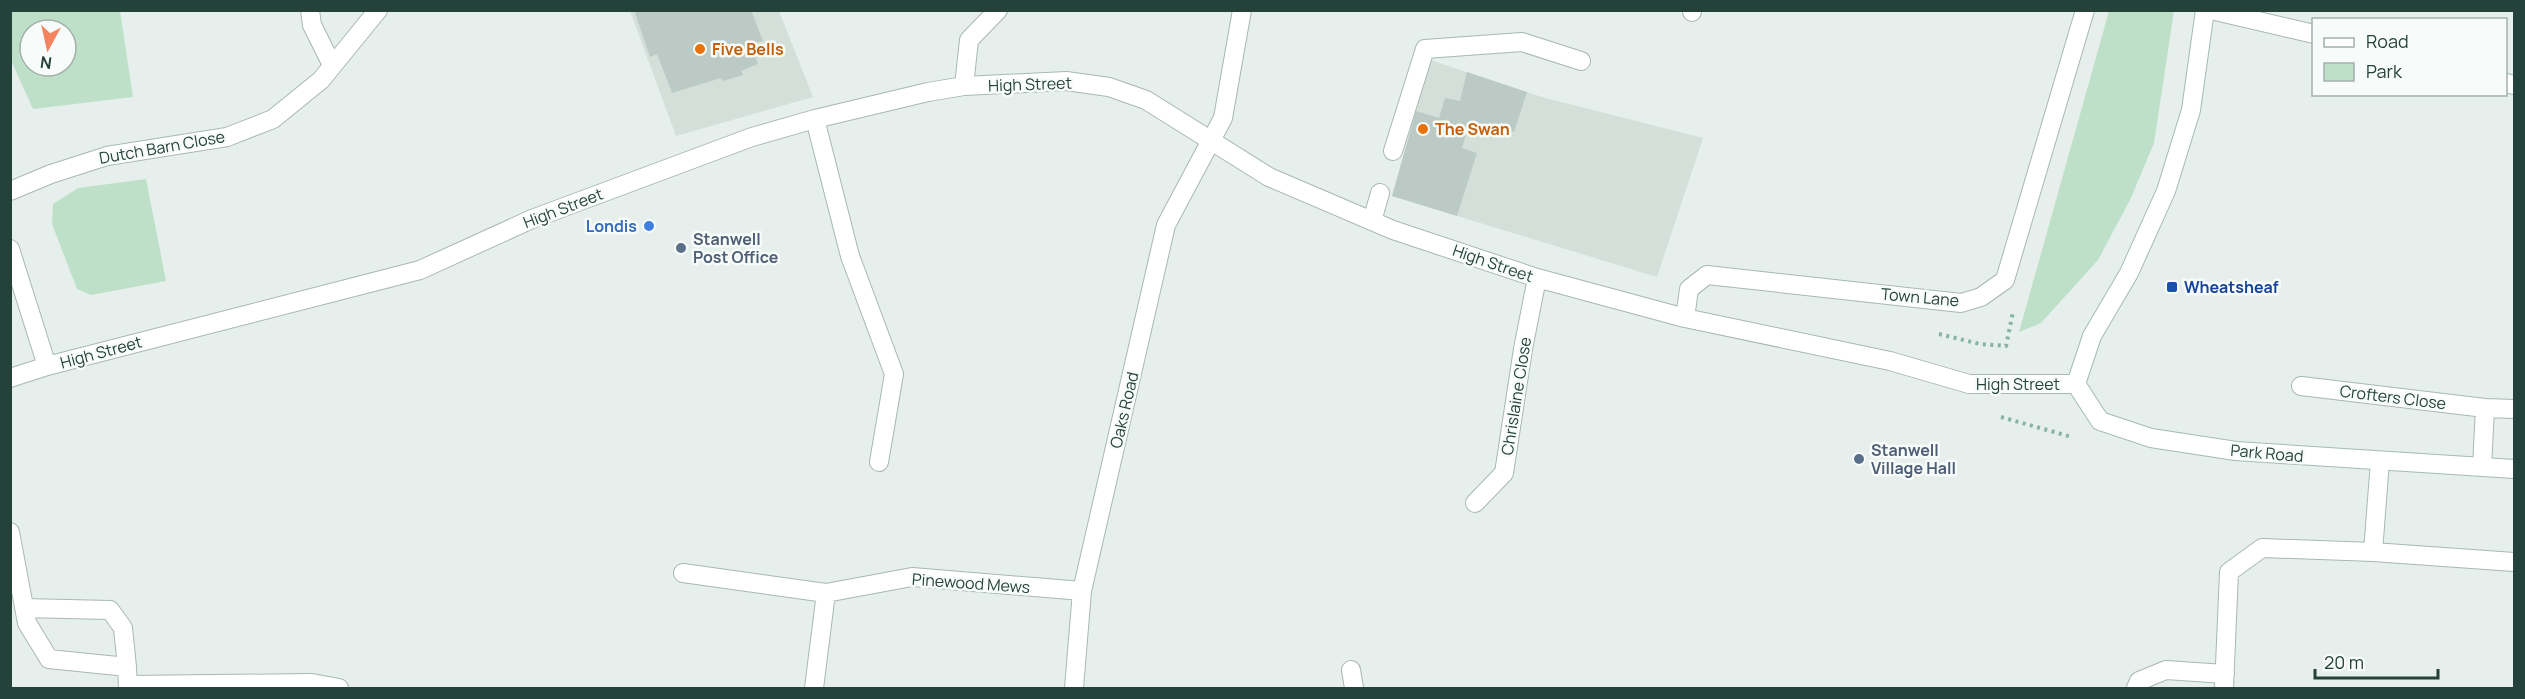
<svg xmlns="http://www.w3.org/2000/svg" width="2525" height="699" viewBox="0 0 2525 699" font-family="Manrope,sans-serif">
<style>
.built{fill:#d4dfda}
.green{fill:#bfe0c8;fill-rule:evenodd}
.building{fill:#bbcac4}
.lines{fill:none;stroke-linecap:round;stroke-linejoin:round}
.service-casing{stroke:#a8b8b2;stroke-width:20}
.minor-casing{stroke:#a8b8b2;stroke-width:20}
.secondary-casing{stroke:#a4bbb3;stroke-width:20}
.path{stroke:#86b3a5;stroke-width:4;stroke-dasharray:3 4.5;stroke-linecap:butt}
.service{stroke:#fff;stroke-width:18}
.minor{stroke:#fff;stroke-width:18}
.secondary{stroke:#fff;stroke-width:18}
.food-dot{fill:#e8710a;stroke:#f7fbf9;stroke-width:2}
.shop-dot{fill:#3f7fe0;stroke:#f7fbf9;stroke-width:2}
.service-dot{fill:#5c6f8a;stroke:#f7fbf9;stroke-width:2}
.transit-dot{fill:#1a4fb4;stroke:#f7fbf9;stroke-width:2}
.labels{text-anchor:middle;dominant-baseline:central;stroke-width:5;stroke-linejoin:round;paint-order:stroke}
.food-label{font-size:16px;font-weight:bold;fill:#c56008;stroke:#f7fbf9;text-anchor:start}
.street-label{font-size:16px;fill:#24423a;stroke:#f7fbf9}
.shop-label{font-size:16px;font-weight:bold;fill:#366cbe;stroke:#f7fbf9;text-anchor:end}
.service-label{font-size:16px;font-weight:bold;fill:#4e5e75;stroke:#f7fbf9;text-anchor:start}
.transit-label{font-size:16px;font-weight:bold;fill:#164399;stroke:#f7fbf9;text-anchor:start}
</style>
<rect width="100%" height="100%" fill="#e6efeb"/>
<!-- built -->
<path class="built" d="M630,11H779L813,97L676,136Z
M1430,60L1542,97L1703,138L1657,277L1392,196Z"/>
<!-- green -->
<path class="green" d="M10,11H120L133,97L33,109L11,60ZM30,30H66V66H30Z
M2109,11H2174L2154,143L2130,200L2098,260L2041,323L2019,332Z
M146,179L166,281L91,295L77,289L52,224L53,204L78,188Z"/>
<!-- building -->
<path class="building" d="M634,10H751L763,41L751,44L758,64L741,71L743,75L723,81L721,78L672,93L657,54L650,57Z
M1467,72L1527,92L1514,132L1490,126L1488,130L1469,125L1462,148L1477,153L1457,216L1392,196L1416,111L1439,118L1445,98L1460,101Z"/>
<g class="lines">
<defs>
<path id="service" d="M310,10L312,25L332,65
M1692,12V10
M815,119L850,256L894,374L879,462
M1393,151L1425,49L1522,42L1581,61
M1372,221L1380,193
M1351,670L1354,688"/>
<path id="minor" d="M2211,10L2314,34
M2506,83L2514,85
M964,86L969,40L998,10
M10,191L51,174L107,156L227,137L273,119L321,80L378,10
M10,249L47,366
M1685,318L1689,289L1707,275L1961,303L1981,297L2005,280L2085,10
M10,378L47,366L420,270L532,219L752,137L815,119L928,92L964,86L1066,81L1109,87L1146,100L1269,177L1393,230L1537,278L1685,318L1890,361L1969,384H2076
M2301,386L2485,408
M2380,461L2373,552L2514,562
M2482,467L2485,408L2514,409
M1475,503L1504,473L1523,349L1537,278
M10,532L27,623L49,659L127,667L128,688
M683,573L826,593L912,577L1082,591
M24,608L110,610L123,628L127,667
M128,685L312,683L339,688
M814,688L826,593
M1074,688L1082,591L1166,225L1223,118L1242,10
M2136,688L2139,681L2166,670L2225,674
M2224,688L2229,572L2262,548L2373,552"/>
<path id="secondary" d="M2205,10L2191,110L2166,191L2129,273L2092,336L2076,384L2100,421L2151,438L2236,451L2514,469"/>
</defs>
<!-- service casing -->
<use href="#service" class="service-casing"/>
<!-- minor casing -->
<use href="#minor" class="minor-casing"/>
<!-- secondary casing -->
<use href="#secondary" class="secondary-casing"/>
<!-- path -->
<path class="path" d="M1939,334L1980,344L2006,346L2013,312
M2001,417L2072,437"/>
<!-- service -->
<use href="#service" class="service"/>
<!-- minor -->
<use href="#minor" class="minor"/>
<!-- secondary -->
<use href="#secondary" class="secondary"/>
</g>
<!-- markers -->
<g class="food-dot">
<circle cx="700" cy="49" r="6"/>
<circle cx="1423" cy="129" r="6"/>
</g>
<circle class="shop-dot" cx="649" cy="226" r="6"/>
<g class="service-dot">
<circle cx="681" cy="248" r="6"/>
<circle cx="1859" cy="459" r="6"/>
</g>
<rect class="transit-dot" x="2166" y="281" width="12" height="12" rx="3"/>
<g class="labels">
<!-- food labels -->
<g class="food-label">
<text x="712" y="49">Five Bells</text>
<text x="1435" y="129">The Swan</text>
</g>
<!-- street labels -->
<g class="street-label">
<text transform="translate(1030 84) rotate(-2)">High Street</text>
<text transform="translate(162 147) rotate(-10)">Dutch Barn Close</text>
<text transform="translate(563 208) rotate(-21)">High Street</text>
<text transform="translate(1493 263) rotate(19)">High Street</text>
<text transform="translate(1920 297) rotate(5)">Town Lane</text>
<text transform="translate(101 352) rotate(-15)">High Street</text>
<text x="2018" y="384">High Street</text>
<text transform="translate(1516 396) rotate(-81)">Chrislaine Close</text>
<text transform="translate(2393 397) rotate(7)">Crofters Close</text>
<text transform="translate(1124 410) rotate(-77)">Oaks Road</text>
<text transform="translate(2267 453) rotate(5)">Park Road</text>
<text transform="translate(971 583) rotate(4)">Pinewood Mews</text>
</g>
<!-- shop labels -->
<g class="shop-label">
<text x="637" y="226">Londis</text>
</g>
<!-- service labels -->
<g class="service-label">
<text x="693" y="239">Stanwell<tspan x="693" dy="18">Post Office</tspan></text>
<text x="1871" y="450">Stanwell<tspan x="1871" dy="18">Village Hall</tspan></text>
</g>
<!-- transit labels -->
<g class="transit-label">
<text x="2184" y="287">Wheatsheaf</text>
</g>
</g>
<!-- border -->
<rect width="2525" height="699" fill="none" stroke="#24423a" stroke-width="24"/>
<!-- legend -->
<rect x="2312" y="18" width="195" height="78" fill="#f7fbf9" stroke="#a3b1ad" stroke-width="1.5"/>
<rect x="2324" y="38" width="30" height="9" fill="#ffffff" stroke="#a3b1ad" stroke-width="1.5"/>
<text x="2366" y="48" font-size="18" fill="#24423a">Road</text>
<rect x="2324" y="63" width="30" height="18" fill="#bfe0c8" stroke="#a3b1ad" stroke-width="1.5"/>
<text x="2366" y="78" font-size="18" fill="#24423a">Park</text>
<!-- north arrow -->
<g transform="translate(48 48) rotate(188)"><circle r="28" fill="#f7fbf9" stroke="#a3b1ad" stroke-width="1.5"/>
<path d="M0-4.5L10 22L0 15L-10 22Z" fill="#f4845f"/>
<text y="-9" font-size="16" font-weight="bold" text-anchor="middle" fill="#24423a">N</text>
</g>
<!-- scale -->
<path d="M2315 669v9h123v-9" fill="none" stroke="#24423a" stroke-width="3"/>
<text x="2324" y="669" font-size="18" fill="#24423a" stroke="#f7fbf9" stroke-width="4.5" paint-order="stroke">20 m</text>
</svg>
